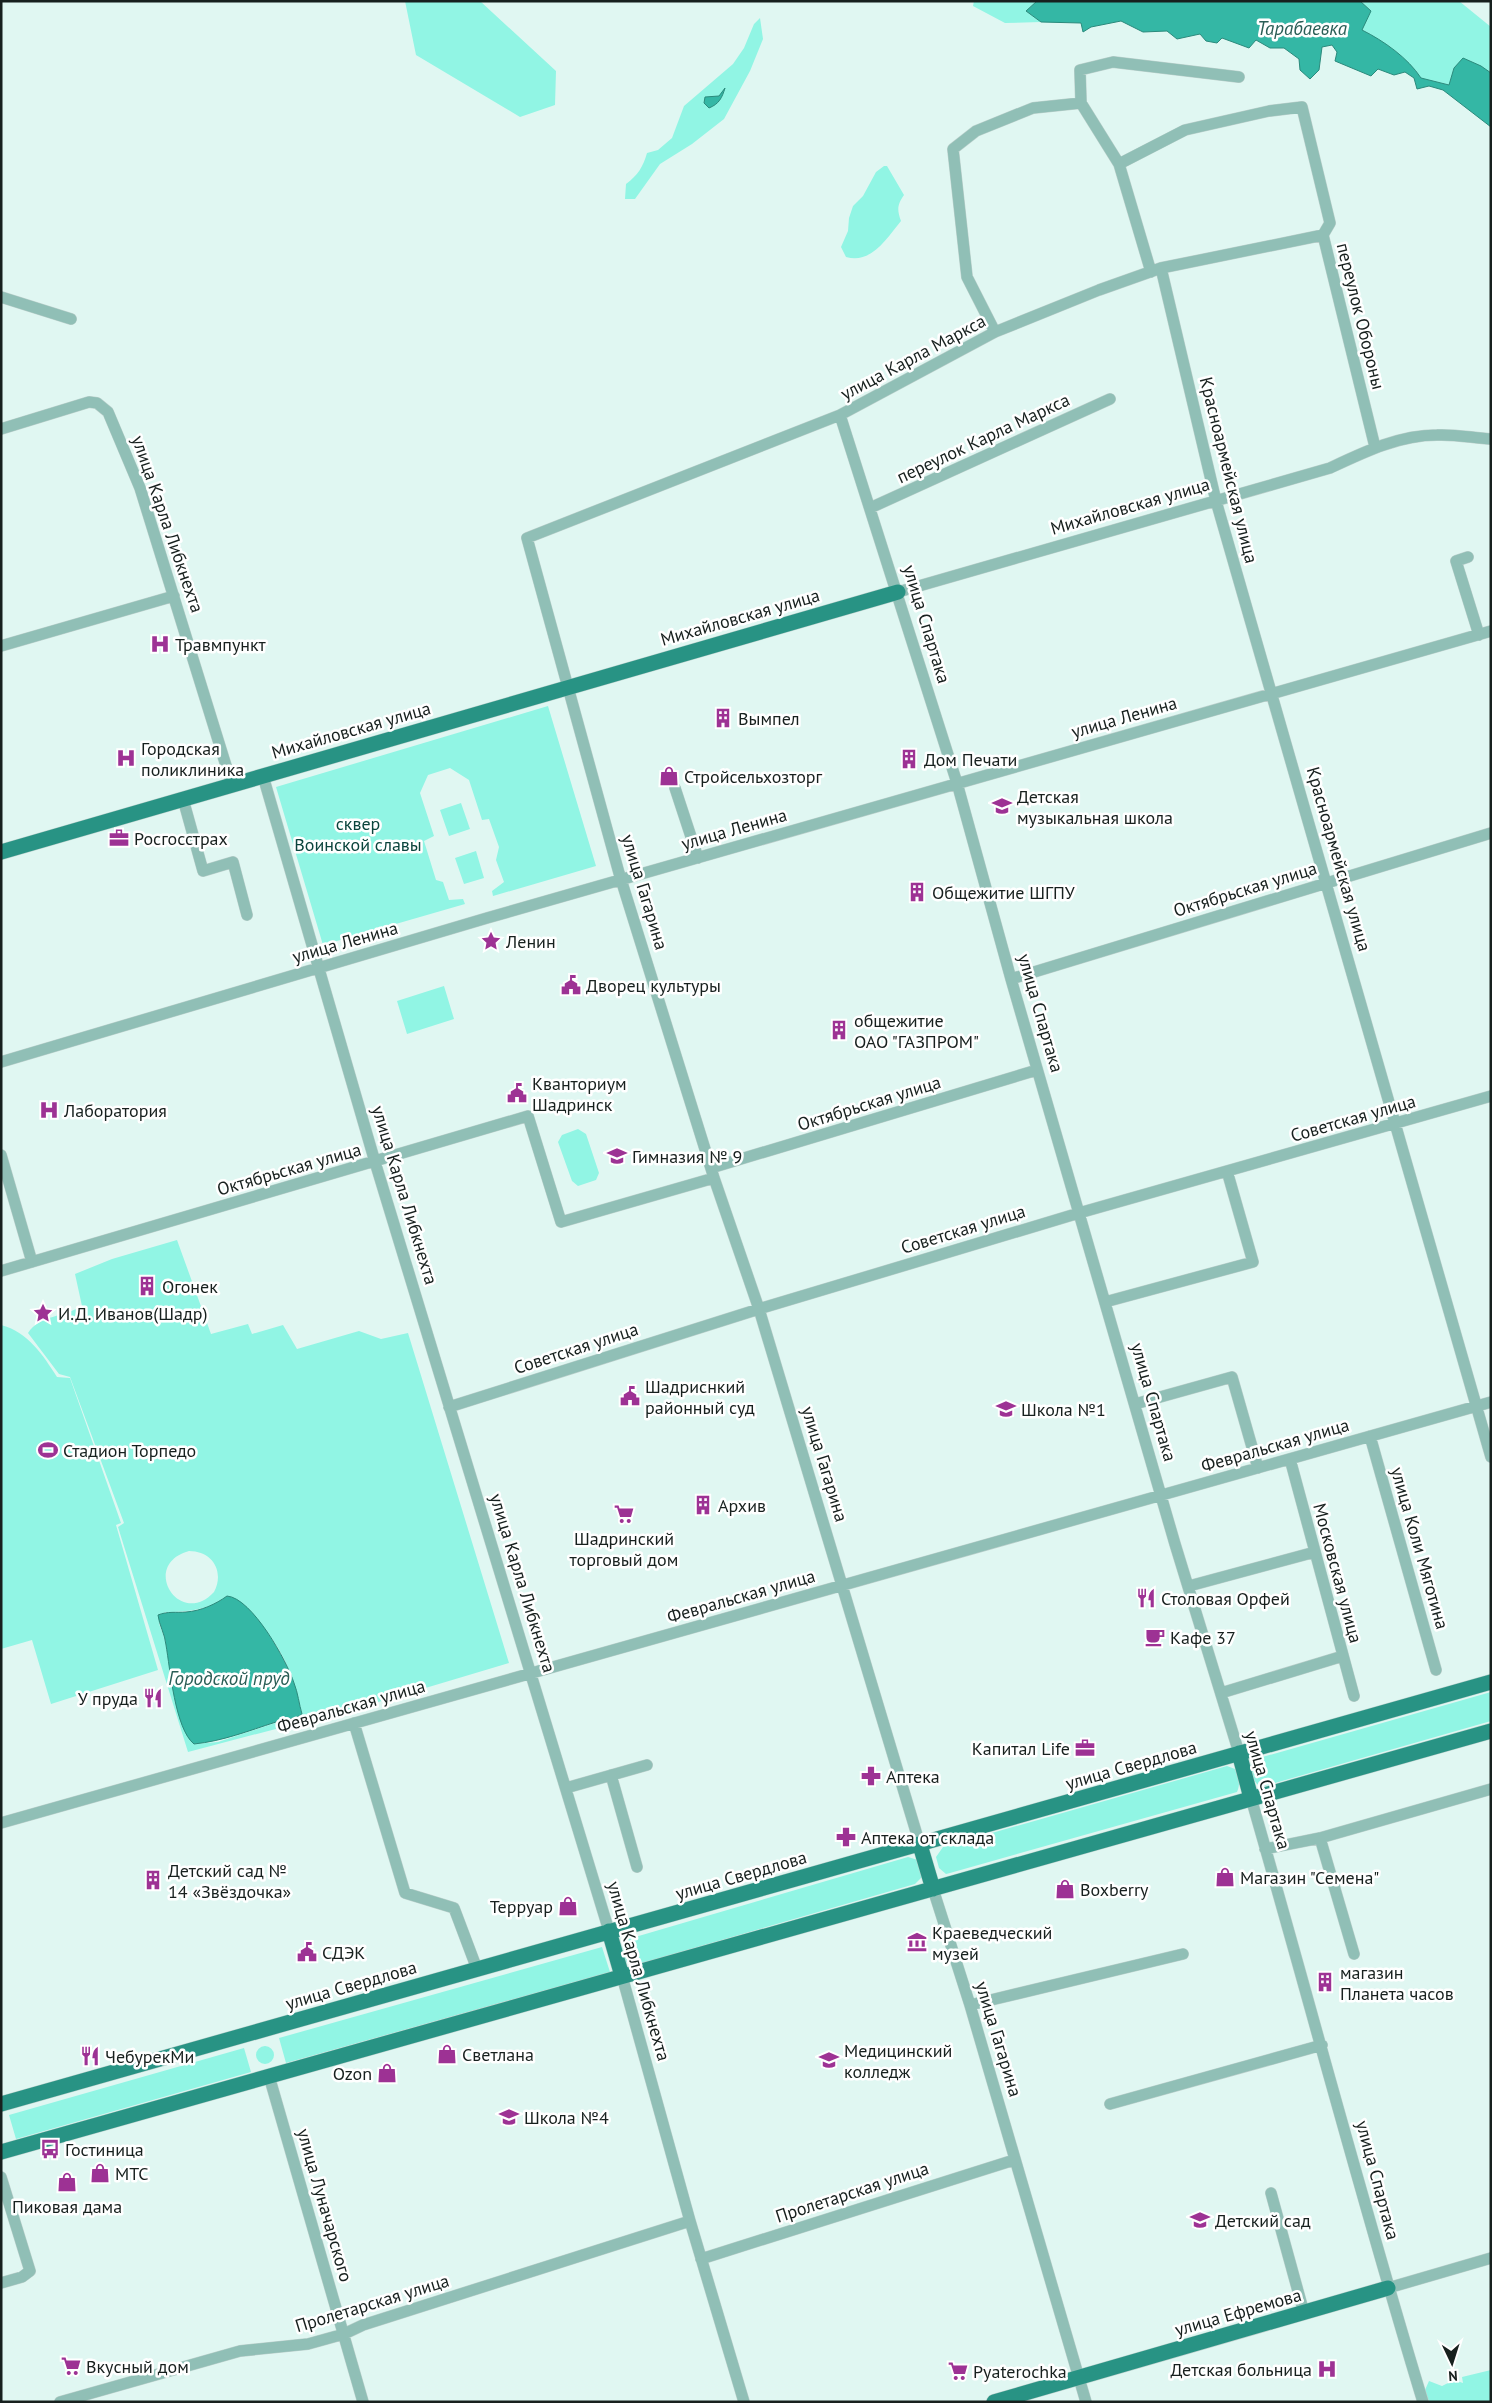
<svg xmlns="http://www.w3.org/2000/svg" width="1492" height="2403" viewBox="0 0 1492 2403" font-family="'PT Sans',sans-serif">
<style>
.green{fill:#91f5e4;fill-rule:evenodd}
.water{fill:#34b7a5;stroke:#2b8a7c}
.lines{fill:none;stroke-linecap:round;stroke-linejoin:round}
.minor-casing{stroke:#bcd0cc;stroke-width:12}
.major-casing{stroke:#bcd0cc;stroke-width:16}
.minor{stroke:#90bfb6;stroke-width:11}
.major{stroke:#289384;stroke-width:15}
.labels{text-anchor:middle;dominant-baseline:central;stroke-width:5;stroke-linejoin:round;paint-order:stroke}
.street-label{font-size:18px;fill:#17201e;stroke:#fff}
.poi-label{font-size:18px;fill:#17201e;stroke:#fff;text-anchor:start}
.park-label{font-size:18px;fill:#0a443c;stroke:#fff}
.water-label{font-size:19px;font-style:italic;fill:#2a5e56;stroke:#fff}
</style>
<rect width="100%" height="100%" fill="#e0f7f2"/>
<!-- green -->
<path class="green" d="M405,1H480L556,71L555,105L520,117L416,55Z
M974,1H1037L1026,11L1041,22L1005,23L973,6Z
M1360,1H1459L1491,27V73L1481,66L1454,68L1450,85L1421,78C1408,58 1383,41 1361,30L1371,11Z
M760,18L763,39L750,71L724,119L692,144L660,164L635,199H625L626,184C638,175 643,167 647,153L658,150L672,138L684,106L733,64L744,48L754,24Z
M884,166H887L904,195C897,205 897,210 901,221C886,239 872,264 846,257L841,247L848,231L849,218L853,206L863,196L876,172Z
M548,706L596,866L493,896L492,891L504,882L496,860L499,847L489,819L482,820L469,780L450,768L428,775L420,793L434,836L424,841L436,880L443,882L449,900L463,899L465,904L323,945L276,787Z
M461,803L470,829L449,836L440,810Z
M476,851L484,878L464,884L455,858Z
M444,986L454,1019L407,1034L397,1001Z
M578,1129L586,1134L599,1173L596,1180L578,1186L572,1181L558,1142L562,1135Z
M177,1240L211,1334L248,1324L252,1334L283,1325L297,1349L359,1331L381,1339L408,1333L509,1663L382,1701L188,1752L118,1527L124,1523L70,1377L59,1374L28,1333C40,1315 64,1317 82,1306L75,1274L112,1259ZM189,1551C212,1551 225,1571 214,1592C180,1629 139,1565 189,1551ZM227,1596C240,1607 254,1618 265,1630C285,1653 296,1684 302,1714L298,1717L290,1718L218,1742L194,1744C176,1729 170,1668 166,1645C165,1637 161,1630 159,1623L165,1612C188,1612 208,1610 227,1596Z
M1,1325C28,1332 43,1355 57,1377L70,1378L121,1523L116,1525L158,1670L51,1704L32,1640L1,1649Z
M1491,1692V1721L1261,1787C1252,1782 1249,1769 1252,1760Z
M1227,1766L1235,1769C1238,1777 1241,1783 1237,1792L950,1873L946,1874L939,1868L936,1857L943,1847Z
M908,1857L918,1860L923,1876L915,1884L632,1966L626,1962L622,1946L625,1940Z
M602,1947L610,1972L286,2063L279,2038Z
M256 2055a9 9 0 1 1 18 0a9 9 0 1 1-18 0Z
M244,2048L251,2072L16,2139L9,2115Z
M1491,2370V2402H1429L1425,2390L1429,2381L1442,2386L1454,2380L1463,2383L1462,2377Z"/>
<!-- water -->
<path class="water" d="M1037,1H1360L1371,11L1362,30C1384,41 1408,58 1421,78L1449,85L1454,68L1463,58L1481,66L1491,73V127L1443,90L1429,86L1417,89L1414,78L1405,72L1394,75L1378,69L1371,76L1335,61L1337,52L1332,45L1322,47L1319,70L1310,79L1300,70L1299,59L1284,48H1270L1256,40L1249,48L1222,38L1217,43L1206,41L1200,34L1177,39L1167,31L1143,32L1121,21L1091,27L1083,32L1081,23L1041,22L1026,11Z
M725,88C722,98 719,104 709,108L704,103L705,97L719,96Z
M227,1596C252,1598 287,1661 294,1683C298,1693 299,1704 302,1714C296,1719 284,1720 276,1722C248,1731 223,1741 194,1744C175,1729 170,1668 166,1645C165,1634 159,1625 158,1615C168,1611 176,1613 186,1612C201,1611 216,1604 227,1596Z"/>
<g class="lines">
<defs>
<path id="minor" d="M1119,164L1185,130L1269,111L1302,107L1330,223L1323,235L1375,447
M1161,268L1216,501L1491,1457
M1151,272L1119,164L1081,103L1080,70L1113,62L1239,77
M1,297L71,319
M995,332L967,277L953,149L976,131L1033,108L1081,103
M840,415L957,783L1011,979L1175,1544L1239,1753
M1,429L89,402L97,403L108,412L140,488L232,785
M870,508L1110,399
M1468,557L1456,561L1479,635
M898,592L1330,468C1364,452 1399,435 1437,435C1455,434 1473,438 1491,439
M1,646L174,596
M263,776L375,1162L609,1931
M675,788L698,858
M183,799L203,871L233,862L247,915
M1011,979L1491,833
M1,1062L487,918L1491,631
M1,1155L32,1262
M711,1168L1037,1070
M1,1271L528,1116L561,1222L714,1178
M1105,1302L1253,1262L1227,1171
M1135,1404L1232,1377L1258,1468
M449,1407L759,1309L1079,1213L1491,1096
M1370,1436L1436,1670
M1290,1459L1354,1696
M1189,1586L1315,1552
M1221,1693L1343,1656
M354,1723L405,1893L454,1908L477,1969
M611,1775L637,1867
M566,1788L647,1765
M1251,1798C1309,1999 1362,2202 1423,2402
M1,1823L1491,1402
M1320,1838L1354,1954
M920,1845L759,1309L714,1178L619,873L527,538L840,415L995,332L1099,290L1161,268L1323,235
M1265,1849L1320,1838L1491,1789
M933,1889L970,2005L1086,2402
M622,1976L690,2221L744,2402
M970,2005L1183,1954
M269,2076L363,2402
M1110,2104L1322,2045
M1,2177L30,2271L22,2277L1,2283
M1271,2193L1304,2313
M701,2259L1014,2160
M1388,2288L1491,2258
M60,2402L240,2351L308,2344L344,2334L363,2325L690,2221"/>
<path id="major" d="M1,852L898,592
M1239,1753L1251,1798
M920,1845L933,1889
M609,1931L622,1976
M1,2104L1491,1682
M1,2152L1491,1731
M994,2402L1388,2288"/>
</defs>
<!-- minor casing -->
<use href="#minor" class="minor-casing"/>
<!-- major casing -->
<use href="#major" class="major-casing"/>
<!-- minor -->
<use href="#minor" class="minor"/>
<!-- major -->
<use href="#major" class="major"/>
</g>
<!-- icons -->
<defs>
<symbol id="hospital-bare" viewBox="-9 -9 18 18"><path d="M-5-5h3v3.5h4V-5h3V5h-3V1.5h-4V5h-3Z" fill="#9d3294" stroke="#fff" stroke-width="2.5" paint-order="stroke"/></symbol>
<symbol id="building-bare" viewBox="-9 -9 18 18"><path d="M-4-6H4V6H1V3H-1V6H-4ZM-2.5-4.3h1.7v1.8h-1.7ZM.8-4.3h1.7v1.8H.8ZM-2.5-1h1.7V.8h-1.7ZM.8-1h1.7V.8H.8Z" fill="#9d3294" stroke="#fff" stroke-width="2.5" paint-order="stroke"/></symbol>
<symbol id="shop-bare" viewBox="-9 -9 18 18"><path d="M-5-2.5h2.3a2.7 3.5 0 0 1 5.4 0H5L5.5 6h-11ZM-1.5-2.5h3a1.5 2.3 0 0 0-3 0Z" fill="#9d3294" stroke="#fff" stroke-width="2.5" paint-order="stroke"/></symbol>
<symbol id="school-bare" viewBox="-9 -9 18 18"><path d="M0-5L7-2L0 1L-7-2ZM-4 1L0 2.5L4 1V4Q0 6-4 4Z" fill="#9d3294" stroke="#fff" stroke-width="2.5" paint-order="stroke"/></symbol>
<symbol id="office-bare" viewBox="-9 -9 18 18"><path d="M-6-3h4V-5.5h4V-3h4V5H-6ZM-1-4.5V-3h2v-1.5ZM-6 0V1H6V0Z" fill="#9d3294" stroke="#fff" stroke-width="2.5" paint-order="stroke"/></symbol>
<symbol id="sight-bare" viewBox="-9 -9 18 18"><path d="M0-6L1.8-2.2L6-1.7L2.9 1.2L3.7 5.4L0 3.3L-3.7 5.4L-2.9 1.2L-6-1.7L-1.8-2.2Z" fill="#9d3294" stroke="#fff" stroke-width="2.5" paint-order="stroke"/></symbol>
<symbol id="civic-bare" viewBox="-9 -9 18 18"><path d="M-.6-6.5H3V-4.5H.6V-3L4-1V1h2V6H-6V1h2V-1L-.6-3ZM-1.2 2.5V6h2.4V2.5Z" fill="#9d3294" stroke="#fff" stroke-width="2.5" paint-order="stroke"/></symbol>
<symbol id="stadium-bare" viewBox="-9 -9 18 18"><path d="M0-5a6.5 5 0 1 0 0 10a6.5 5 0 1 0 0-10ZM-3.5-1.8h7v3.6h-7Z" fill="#9d3294" stroke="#fff" stroke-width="2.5" paint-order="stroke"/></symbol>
<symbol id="supermarket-bare" viewBox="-9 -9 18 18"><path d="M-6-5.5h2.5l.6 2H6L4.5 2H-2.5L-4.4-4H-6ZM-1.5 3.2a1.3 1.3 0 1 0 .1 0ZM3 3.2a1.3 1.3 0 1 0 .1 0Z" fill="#9d3294" stroke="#fff" stroke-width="2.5" paint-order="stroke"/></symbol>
<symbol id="restaurant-bare" viewBox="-9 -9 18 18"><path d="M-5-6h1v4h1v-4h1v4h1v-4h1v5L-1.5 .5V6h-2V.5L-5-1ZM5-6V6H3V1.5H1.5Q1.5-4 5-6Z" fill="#9d3294" stroke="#fff" stroke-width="2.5" paint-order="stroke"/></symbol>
<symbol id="cafe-bare" viewBox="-9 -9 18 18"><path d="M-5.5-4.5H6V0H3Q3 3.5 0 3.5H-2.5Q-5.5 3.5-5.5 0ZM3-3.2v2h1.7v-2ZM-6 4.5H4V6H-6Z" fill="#9d3294" stroke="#fff" stroke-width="2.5" paint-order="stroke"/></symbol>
<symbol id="pharmacy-bare" viewBox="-9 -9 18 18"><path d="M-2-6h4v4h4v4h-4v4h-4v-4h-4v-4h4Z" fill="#9d3294" stroke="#fff" stroke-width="2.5" paint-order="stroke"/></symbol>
<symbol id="museum-bare" viewBox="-9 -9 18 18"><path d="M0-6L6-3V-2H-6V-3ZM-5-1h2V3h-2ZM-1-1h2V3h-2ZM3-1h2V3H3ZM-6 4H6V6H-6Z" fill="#9d3294" stroke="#fff" stroke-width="2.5" paint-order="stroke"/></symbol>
<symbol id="university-bare" viewBox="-9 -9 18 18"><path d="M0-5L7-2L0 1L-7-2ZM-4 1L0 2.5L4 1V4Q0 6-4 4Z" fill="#9d3294" stroke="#fff" stroke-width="2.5" paint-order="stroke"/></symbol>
<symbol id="bus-bare" viewBox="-9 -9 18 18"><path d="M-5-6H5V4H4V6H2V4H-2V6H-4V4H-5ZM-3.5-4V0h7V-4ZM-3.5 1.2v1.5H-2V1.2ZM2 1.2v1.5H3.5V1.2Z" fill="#9d3294" stroke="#fff" stroke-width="2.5" paint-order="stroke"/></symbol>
</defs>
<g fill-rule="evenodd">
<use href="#hospital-bare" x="146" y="630" width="28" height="28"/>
<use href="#building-bare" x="709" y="704" width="28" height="28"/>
<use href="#hospital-bare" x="112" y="744" width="28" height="28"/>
<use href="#building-bare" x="895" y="745" width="28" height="28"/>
<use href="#shop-bare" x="655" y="762" width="28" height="28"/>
<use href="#school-bare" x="988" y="792" width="28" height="28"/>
<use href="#office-bare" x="105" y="824" width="28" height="28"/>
<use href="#building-bare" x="903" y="878" width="28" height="28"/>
<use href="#sight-bare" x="477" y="927" width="28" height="28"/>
<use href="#civic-bare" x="557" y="971" width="28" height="28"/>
<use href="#building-bare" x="825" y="1016" width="28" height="28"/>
<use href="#civic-bare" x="503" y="1079" width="28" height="28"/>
<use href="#hospital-bare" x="35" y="1096" width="28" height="28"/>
<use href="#school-bare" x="603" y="1142" width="28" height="28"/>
<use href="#building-bare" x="133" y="1272" width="28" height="28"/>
<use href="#sight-bare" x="29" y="1299" width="28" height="28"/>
<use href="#civic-bare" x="616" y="1382" width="28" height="28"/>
<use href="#school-bare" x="992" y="1395" width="28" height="28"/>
<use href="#stadium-bare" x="34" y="1436" width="28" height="28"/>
<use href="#building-bare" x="689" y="1491" width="28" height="28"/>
<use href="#supermarket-bare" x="610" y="1500" width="28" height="28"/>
<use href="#restaurant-bare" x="1132" y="1584" width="28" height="28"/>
<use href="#cafe-bare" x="1141" y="1623" width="28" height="28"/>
<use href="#restaurant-bare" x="139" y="1684" width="28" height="28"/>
<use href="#office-bare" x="1071" y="1734" width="28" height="28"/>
<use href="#pharmacy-bare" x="857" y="1762" width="28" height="28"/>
<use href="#pharmacy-bare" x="832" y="1823" width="28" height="28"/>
<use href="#shop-bare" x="1211" y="1863" width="28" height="28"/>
<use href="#building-bare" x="139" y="1866" width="28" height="28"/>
<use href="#shop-bare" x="1051" y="1875" width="28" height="28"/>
<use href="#shop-bare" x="554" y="1892" width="28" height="28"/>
<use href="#museum-bare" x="903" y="1928" width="28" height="28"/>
<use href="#civic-bare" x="293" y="1938" width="28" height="28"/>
<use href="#building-bare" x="1311" y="1968" width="28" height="28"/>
<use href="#shop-bare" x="433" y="2040" width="28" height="28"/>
<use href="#restaurant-bare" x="76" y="2042" width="28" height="28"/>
<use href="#university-bare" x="815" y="2046" width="28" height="28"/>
<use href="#shop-bare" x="373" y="2059" width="28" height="28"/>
<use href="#school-bare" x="495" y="2103" width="28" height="28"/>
<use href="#bus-bare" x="36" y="2135" width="28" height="28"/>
<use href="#shop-bare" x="86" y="2159" width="28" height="28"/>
<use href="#shop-bare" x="53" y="2168" width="28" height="28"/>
<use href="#school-bare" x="1186" y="2206" width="28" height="28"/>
<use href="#supermarket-bare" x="57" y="2352" width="28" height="28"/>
<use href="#hospital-bare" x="1313" y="2355" width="28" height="28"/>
<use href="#supermarket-bare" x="944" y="2357" width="28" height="28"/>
</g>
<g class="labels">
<!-- street labels -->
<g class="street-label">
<text transform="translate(1361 316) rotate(76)">переулок Обороны</text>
<text transform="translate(913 357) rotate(-28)">улица Карла Маркса</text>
<text transform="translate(983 438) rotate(-25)">переулок Карла Маркса</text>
<text transform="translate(1229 470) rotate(76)">Красноармейская улица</text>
<text transform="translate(1130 506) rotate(-16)">Михайловская улица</text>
<text transform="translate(168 524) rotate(71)">улица Карла Либкнехта</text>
<text transform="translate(740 617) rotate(-16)">Михайловская улица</text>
<text transform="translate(927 624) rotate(73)">улица Спартака</text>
<text transform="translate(1124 717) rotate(-16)">улица Ленина</text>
<text transform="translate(351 730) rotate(-16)">Михайловская улица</text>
<text transform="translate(734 829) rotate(-16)">улица Ленина</text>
<text transform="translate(1339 859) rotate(74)">Красноармейская улица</text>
<text transform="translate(1245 889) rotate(-17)">Октябрьская улица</text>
<text transform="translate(645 892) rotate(73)">улица Гагарина</text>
<text transform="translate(345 942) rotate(-16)">улица Ленина</text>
<text transform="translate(1041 1013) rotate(74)">улица Спартака</text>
<text transform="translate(869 1103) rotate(-17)">Октябрьская улица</text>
<text transform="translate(1353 1118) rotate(-16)">Советская улица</text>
<text transform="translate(289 1169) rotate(-16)">Октябрьская улица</text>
<text transform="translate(405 1195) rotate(73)">улица Карла Либкнехта</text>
<text transform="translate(963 1229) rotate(-17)">Советская улица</text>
<text transform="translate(576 1348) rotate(-18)">Советская улица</text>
<text transform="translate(1154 1402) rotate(74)">улица Спартака</text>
<text transform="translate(1275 1445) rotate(-16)">Февральская улица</text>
<text transform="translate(825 1464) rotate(73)">улица Гагарина</text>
<text transform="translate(1420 1548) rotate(74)">улица Коли Мяготина</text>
<text transform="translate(1338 1573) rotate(75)">Московская улица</text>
<text transform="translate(523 1583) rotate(73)">улица Карла Либкнехта</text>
<text transform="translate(741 1596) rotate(-16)">Февральская улица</text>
<text transform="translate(351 1706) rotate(-16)">Февральская улица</text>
<text transform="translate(1131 1765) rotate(-16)">улица Свердлова</text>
<text transform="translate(1268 1790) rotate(74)">улица Спартака</text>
<text transform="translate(741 1875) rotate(-16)">улица Свердлова</text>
<text transform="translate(639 1971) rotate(74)">улица Карла Либкнехта</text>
<text transform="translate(351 1985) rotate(-16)">улица Свердлова</text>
<text transform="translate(999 2039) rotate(73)">улица Гагарина</text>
<text transform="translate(1378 2180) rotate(75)">улица Спартака</text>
<text transform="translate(852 2192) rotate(-18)">Пролетарская улица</text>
<text transform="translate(325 2205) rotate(74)">улица Луначарского</text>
<text transform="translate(372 2303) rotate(-17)">Пролетарская улица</text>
<text transform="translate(1238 2312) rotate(-16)">улица Ефремова</text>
</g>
<!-- poi labels -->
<g class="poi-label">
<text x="175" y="644">Травмпункт</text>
<text x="738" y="718">Вымпел</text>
<text x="141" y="748">Городская<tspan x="141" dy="21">поликлиника</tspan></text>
<text x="924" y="759">Дом Печати</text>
<text x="684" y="776">Стройсельхозторг</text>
<text x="1017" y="796">Детская<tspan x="1017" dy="21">музыкальная школа</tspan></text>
<text x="134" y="838">Росгосстрах</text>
<text x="932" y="892">Общежитие ШГПУ</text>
<text x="506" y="941">Ленин</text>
<text x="586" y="985">Дворец культуры</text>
<text x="854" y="1020">общежитие<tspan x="854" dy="21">ОАО "ГАЗПРОМ"</tspan></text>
<text x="532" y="1083">Кванториум<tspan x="532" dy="21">Шадринск</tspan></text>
<text x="64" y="1110">Лаборатория</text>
<text x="632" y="1156">Гимназия № 9</text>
<text x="162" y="1286">Огонек</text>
<text x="58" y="1313">И.Д. Иванов(Шадр)</text>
<text x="645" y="1386">Шадриснкий<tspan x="645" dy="21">районный суд</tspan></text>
<text x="1021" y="1409">Школа №1</text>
<text x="63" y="1450">Стадион Торпедо</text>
<text x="718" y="1505">Архив</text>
<text x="624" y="1538" text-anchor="middle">Шадринский<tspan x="624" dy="21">торговый дом</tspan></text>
<text x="1161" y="1598">Столовая Орфей</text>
<text x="1170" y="1637">Кафе 37</text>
<text x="138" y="1698" text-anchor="end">У пруда</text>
<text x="1070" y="1748" text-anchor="end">Капитал Life</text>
<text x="886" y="1776">Аптека</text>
<text x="861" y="1837">Аптека от склада</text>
<text x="168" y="1870">Детский сад №<tspan x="168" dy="21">14 «Звёздочка»</tspan></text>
<text x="1240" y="1877">Магазин "Семена"</text>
<text x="1080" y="1889">Boxberry</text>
<text x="553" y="1906" text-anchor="end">Терруар</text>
<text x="932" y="1932">Краеведческий<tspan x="932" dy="21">музей</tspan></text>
<text x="322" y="1952">СДЭК</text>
<text x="1340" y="1972">магазин<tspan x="1340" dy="21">Планета часов</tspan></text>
<text x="844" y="2050">Медицинский<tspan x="844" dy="21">колледж</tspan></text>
<text x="462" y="2054">Светлана</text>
<text x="105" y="2056">ЧебурекМи</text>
<text x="372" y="2073" text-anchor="end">Ozon</text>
<text x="524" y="2117">Школа №4</text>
<text x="65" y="2149">Гостиница</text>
<text x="115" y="2173">МТС</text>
<text x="67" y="2206" text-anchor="middle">Пиковая дама</text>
<text x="1215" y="2220">Детский сад</text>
<text x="86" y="2366">Вкусный дом</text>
<text x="1312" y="2369" text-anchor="end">Детская больница</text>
<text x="973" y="2371">Pyaterochka</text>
</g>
<!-- park labels -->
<g class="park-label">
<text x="358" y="823">сквер<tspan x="358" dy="21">Воинской славы</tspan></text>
</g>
<!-- water labels -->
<g class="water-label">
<text x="1302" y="28">Тарабаевка</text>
<text x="229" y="1678">Городской пруд</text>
</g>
</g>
<!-- border -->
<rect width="1492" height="2403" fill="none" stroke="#17201e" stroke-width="5"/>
<!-- north arrow -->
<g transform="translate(1452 2363) rotate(176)" stroke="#ffffff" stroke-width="4" paint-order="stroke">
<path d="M0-4L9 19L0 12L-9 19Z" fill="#17201e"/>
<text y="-8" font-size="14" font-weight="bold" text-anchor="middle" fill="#17201e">N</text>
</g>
</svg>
